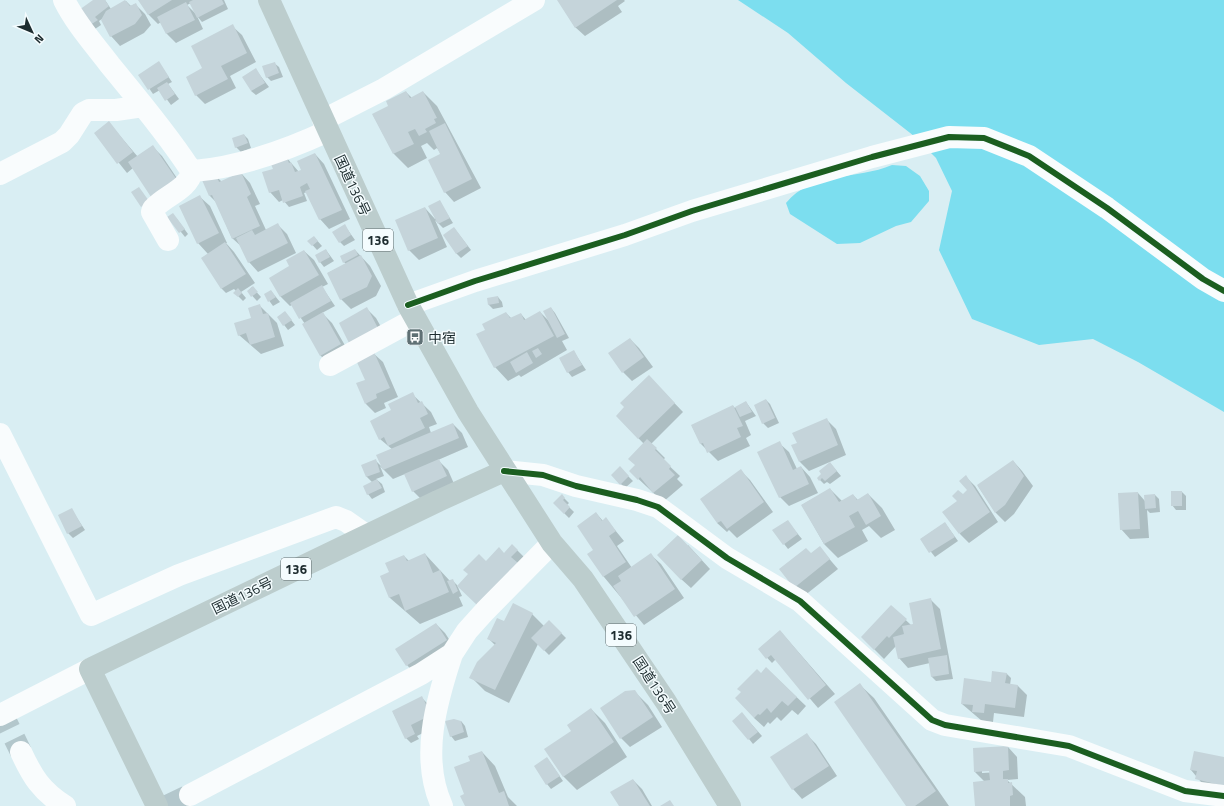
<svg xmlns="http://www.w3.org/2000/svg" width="1224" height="806" viewBox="0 0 1224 806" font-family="'Titillium Web','Noto Sans JP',sans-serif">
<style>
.forest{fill:#7cdeef}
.shadow{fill:#0003;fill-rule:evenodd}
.building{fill:#c5d4da}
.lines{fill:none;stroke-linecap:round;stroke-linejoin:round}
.minor-tunnel{stroke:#b3c7cc;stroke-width:22;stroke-dasharray:22 11;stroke-linecap:butt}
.minor{stroke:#f9fcfd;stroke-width:22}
.highway{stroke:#bccdcd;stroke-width:22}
.cycleway-casing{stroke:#f4fcfe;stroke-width:8}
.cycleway{stroke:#1b5e20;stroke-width:6}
.labels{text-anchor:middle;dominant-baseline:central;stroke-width:3;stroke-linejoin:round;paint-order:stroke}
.shield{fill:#f4fcfe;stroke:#5e6a6d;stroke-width:1}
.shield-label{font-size:13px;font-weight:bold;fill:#1d2c2f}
.street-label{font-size:14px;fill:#1d2c2f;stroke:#f4fcfe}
.poi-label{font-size:14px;fill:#1d2c2f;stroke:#f4fcfe;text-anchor:start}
</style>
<rect width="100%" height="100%" fill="#d9eef3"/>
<!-- forest -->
<path class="forest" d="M738,0H1224V412L1138,362L1093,339L1039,345L972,319L939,250L952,191L936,158L914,136L846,83L788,33Z
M892,165L906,166L920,176L929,191V201L911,222L896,226L860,243L837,244L790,214L786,203C812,171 857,180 892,165Z"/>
<!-- shadow -->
<path class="shadow" d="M95,0H105L111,9L126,1L131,6L135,4L145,14L151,25L144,33L120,46L111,36L102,19L99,21L101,25L95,29L91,25Z
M139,0H224L228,9L202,22L197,16L203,29L176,43L167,34L161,22L158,24L149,15ZM191,3L196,14L187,5Z
M558,0H624L625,1L618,6L622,12L585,36L575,27Z
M232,26L242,35L256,62L230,76L236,88L205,104L196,95L203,69Z
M159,63L172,82L168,84L179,99L171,105L160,90L153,94L140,75Z
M274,63L279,67L283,77L271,81L267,77Z
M256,70L269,87L256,95L251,91Z
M406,92L412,98L423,92L437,106L481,188L454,202L445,192L441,154L437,148L434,150L427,143L421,146L427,158L408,168L394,154L373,115L390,106Z
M109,123L138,157L153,147L162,156L185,190L133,168L127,173L95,133Z
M244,135L248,139L251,148L241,152L236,147Z
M315,154L324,164L350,219L329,229L320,219L307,192L304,193L307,201L289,207L283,200L279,202L270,192L274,169L286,157L299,172L302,170Z
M241,173L250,183L260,204L255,206L266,230L278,225L287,234L296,253L258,272L249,262L242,247L232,238L216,202L210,196L204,181L216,176L222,182Z
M200,197L210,206L227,243H226L234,252L255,283L241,292L246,298L243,301L235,293L236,291L234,289L226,293L222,289L202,258L208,254L198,243Z
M439,201L453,223L443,228L435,220L447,247L419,260L409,250L425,208L435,219Z
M169,217L177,219L188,234L185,237Z
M345,226L355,240L344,246L340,242Z
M454,228L471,250L461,258L456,253Z
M314,237L322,246L317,250L309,241Z
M326,250L334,261L324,267L320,262Z
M355,250L370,266L381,286L376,296L351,309L341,299L328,273L346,264L344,262Z
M304,251L314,260L328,284L322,287L335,306L322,313L332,323L350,354L330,365L321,356L304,325L305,324L292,305L290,306L281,297L271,278L291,266Z
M252,287L261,297L257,301L248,291Z
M271,291L280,302L273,306L265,295Z
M498,297L502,302L503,307L493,309L489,305L488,299Z
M260,306L277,323L284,346L261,354L239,335Z
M551,308L555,313L569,338L562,341L567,350L521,377L519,375L508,381L495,367L486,330L506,313L512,319L521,314L526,320L540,312L549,321Z
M367,309L376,318L389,341L362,356Z
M285,312L295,325L288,330L278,317Z
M630,339L639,348L653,367L632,381L623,372Z
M574,352L586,370L572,377L568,372Z
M373,353L383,362L398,397L384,403L386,408L375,413L366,404Z
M658,386L683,412L651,444L665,458L663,460L680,476L677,479L683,485L663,502L630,471L636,465L644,444L617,416Z
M412,394L431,412L437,424L429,427L431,433L453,424L462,433L468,447L438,460L448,470L455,486L422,500L413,491L405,474L393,479L380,466L384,476L376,479L382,484L385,492L372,499L368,494L372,482L366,476L375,460L383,468L393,450L380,439L393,411Z
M766,400L770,404L779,423L768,428L763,423Z
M746,402L756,416L745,421L751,435L746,438L750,446L718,461L701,444L692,426L733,406L735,408Z
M826,419L836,429L846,455L809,471L800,462L798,443Z
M779,443L789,452L797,469L801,467L810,477L818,493L789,506L780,497Z
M1013,461L1022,471L1033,486L1014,514L1005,522L996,513L978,486Z
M830,463L841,476L830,484L827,482L824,484L820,480Z
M620,468L633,481L625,488L612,475Z
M741,471L750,480L773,512L737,538L729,530L727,532L717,523Z
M966,477L975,486L998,522L969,543L960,534L963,496L969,490Z
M830,489L842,501L853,495L858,500L868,494L882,508L895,530L881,538L869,526L862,530L868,541L838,558L824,544L802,505Z
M1182,492L1186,496V510H1176L1172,505Z
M1138,493L1145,501L1155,495L1159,499L1160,512L1150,513L1147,510L1149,538L1130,539L1121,529Z
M562,496L569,503L567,505L574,512L569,518L554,503Z
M71,509L85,530L73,538L68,533Z
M596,513L603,521L606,519L624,541L617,546L632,568L651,555L661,564L684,598L644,625L604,577L589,554L594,550Z
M787,521L802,539L788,549L774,531Z
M945,523L958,541L935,557L921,539Z
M512,545L527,560L458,586L486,562L504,554Z
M688,545L710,569L691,588L681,579Z
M820,548L838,569L804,596L780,569L812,554Z
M425,554L450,581L452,580L457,585L462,596L459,597L463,606L420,624L390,598L381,577L390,573L404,556L409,561Z
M930,599L940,609L953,679L936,681L932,677L930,663L908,668L899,658L896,646L884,659L862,637L891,606L911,625H914Z
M532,614L544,626L549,621L566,638L549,655L538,644L509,703L485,691L471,677L495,645L488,638L505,622Z
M436,624L445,633L456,650L416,675L407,665Z
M780,631L835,694L818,708L776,659L772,663L759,649Z
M766,668L806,706L798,715L792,710L781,721L777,717L770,724L768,722L764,727L754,718L761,674Z
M1006,673L1011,678L1010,685L1018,686L1027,695L1024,717L994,713L993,722L982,721L962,704Z
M860,685L874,698L949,806H907Z
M634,691L648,705L662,727L630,747L621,738Z
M422,698L431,707L439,725L417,736L419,739L411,743L406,738L393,712Z
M591,709L605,723L627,757L577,790L563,776L572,731Z
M746,718L762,736L753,744L749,739Z
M461,721L465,726L468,737L455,741L451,736Z
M807,735L816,744L837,776L802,799L793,789Z
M1008,747L1017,757L1018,779L1007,780L1025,797L1026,806H976L985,782L975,772ZM998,770V772L982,773V771Z
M482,752L495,766L508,797L517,806H466V795L471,761Z
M547,758L563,781L551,789L547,784Z
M1224,759V792L1206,788L1191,770Z
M633,780L642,789L652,806H620Z"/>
<!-- building -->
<path class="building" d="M93,0H105L109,6L95,17L98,20L90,25L79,10Z
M125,0L130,6L136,3L142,15L135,24L110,37L101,20L106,11Z
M138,0H172L148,15Z
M193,0H222L224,4L197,18L189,2Z
M557,0H617L575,28Z
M186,2L195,20L166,34L157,17Z
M233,24L247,53L221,66L228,79L195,96L186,77L202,68L191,46Z
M159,61L169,77L148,90L138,75Z
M275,62L279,73L266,78L262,66Z
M256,68L265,83L251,91L242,77Z
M167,82L175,94L165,101L157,88Z
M406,91L410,98L423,91L437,118L434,119L436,123L425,129L427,132L419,136L415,129L408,132L414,144L393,154L372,114L388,106L386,101Z
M109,121L133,152L117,164L94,133Z
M445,123L472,179L444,193L428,160L440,154L429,131Z
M244,134L248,143L235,148L232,138Z
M153,145L177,180L151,197L128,162Z
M315,153L342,210L319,220L305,191L310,189L307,183L300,187L303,196L283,203L279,190L269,193L262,172L273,169L270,162L286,156L289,163L291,162L295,172L301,170L297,161Z
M241,172L251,194L247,197L260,226L232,239L212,195L209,196L202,180L216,174L219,182Z
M139,187L149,201L141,207L131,192Z
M200,195L219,233L197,244L179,206Z
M440,200L450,218L438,224L428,206Z
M425,207L438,238L408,251L395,220Z
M173,213L185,229L179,233L167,217Z
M278,223L288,243L248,263L236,238L252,230L255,235Z
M345,224L351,235L339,243L332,232Z
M454,227L468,246L456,254L443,235Z
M314,236L318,241L312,246L307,241Z
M225,242L246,274L221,289L201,258Z
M326,249L330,257L319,263L315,255Z
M355,249L358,255L343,263L340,256Z
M304,250L319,275L280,297L269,278L289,266L286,260Z
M361,255L372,276L367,287L340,300L327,273Z
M322,285L331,301L299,319L290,303Z
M253,286L258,292L251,297L247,291Z
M238,288L242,293L238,297L233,293Z
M271,290L276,297L268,302L264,294Z
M498,296L499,303L488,305L487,298Z
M260,304L263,314L268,313L275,337L250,345L246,333L238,336L234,323L251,318L248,308Z
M367,307L380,332L351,347L339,323Z
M551,307L565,334L557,338L543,311Z
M285,311L292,320L283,326L277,317Z
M540,311L554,336L494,368L476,334L485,330L482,324L506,312L510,318L521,313L524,320Z
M323,312L341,344L320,356L302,324Z
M630,338L644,357L622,373L608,353Z
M538,348L542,354L536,358L532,351Z
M574,350L582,365L567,373L559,358Z
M374,352L390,388L376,394L377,398L365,404L356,383L365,380L356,360Z
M527,352L533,363L516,373L510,362Z
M649,375L675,403L638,439L616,416L624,407L620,403Z
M413,392L418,403L422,401L428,414L420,418L425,428L388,446L384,437L379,440L370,421L391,410L388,404Z
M766,399L775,418L762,424L754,405Z
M746,401L752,412L740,417L735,407Z
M733,405L743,426L737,428L741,437L707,453L703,443L700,444L691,425Z
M827,418L838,445L799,462L791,445L797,443L792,433Z
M453,423L459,438L383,470L376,455Z
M647,439L657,448L655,450L671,466L669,469L675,475L653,493L640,477L638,480L629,471L635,465L628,459Z
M780,441L793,470L801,466L809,484L779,498L757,452Z
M376,459L380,472L366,477L361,465Z
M439,459L447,476L412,492L404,474Z
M1013,460L1024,476L1005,505L995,513L977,485Z
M830,462L837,471L825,481L822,478L819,481L817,478L821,474L819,471Z
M620,466L629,476L620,485L611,475Z
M741,469L764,502L727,529L721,521L717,523L700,499Z
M966,475L990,512L959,534L942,512L957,501L952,496L958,490L963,494L967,490L959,481Z
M377,479L382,488L367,495L363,486Z
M830,488L839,502L853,494L857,500L868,493L881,516L866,525L858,511L849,516L855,527L824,544L801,505Z
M1171,491H1182V506H1171Z
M1138,492L1140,529L1120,530L1118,493Z
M562,494L565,498L563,500L570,507L564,514L553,503Z
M1155,494L1156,508L1145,509L1144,495Z
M72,508L82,526L67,534L58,515Z
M596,512L602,521L606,517L616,531L609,536L626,562L603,577L587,554L593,550L577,526Z
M788,520L798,534L783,545L772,530Z
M945,522L955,537L929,553L920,539Z
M678,535L702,560L681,580L657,555Z
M512,544L518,550L511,557L518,563L477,605L457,586L468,574L463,570L479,554L486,561L499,547L504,553Z
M820,546L830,559L794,588L779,569L806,548L811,553Z
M425,553L433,573L440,570L449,592L405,611L399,594L389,598L380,576L389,572L385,563L404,555L407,561Z
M651,553L675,589L634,617L613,586L621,581L618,576Z
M453,579L458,591L453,594L447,581Z
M931,598L941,649L898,659L893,637L904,634L902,626L913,624L909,603Z
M513,603L533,613L495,690L469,678L477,662L496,643L487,639L497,618L504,621Z
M891,605L907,619L889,638L887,636L874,650L861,637Z
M549,620L562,633L544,651L531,638Z
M436,623L447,640L406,666L395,649Z
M780,630L826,685L808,700L771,655L766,659L758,649Z
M947,655L949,674L931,677L928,658Z
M766,667L797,697L788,706L782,701L771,713L767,708L760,715L758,714L754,718L735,698L741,692L737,689L757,669L761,673Z
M992,671L1007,673L1005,683L1018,685L1015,708L985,704L984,713L972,712L973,705L961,704L964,678L991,682Z
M860,683L936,791L915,806H906L834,702Z
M635,690L653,717L620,739L600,708L625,691Z
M422,696L431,715L411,725L415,734L405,739L392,711Z
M591,708L614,742L563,777L544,749L571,731L567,725Z
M742,712L758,732L748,740L732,721Z
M454,719L461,721L464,732L450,737L445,721Z
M807,733L829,766L792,790L770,757Z
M1008,746L1009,770L1003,771V779H1008V783L1012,782L1013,795L1010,796V806H975L973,782L990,780L989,771L974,772L973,748Z
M482,751L499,793L504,791L509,806H465L460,796L464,794L454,767L470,761L468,756Z
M1194,751L1224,757V786L1195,779L1197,771L1190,770Z
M547,757L560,776L546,785L534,766Z
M633,779L650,806H619L610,792Z
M670,800L674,806H660Z"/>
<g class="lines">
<!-- minor-tunnel -->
<path class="minor-tunnel" d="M0,709L21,752
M167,806L190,795"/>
<!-- minor -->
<path class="minor" d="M64,0C76,24 94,44 110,65C137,98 165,131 188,166L194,171C240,167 287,150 328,131
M323,120L384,89L534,0
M0,174L62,142L69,135L83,113L89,110H116L143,106
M168,240L152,212L153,209C167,194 187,191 193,170
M408,305L475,281L625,235L692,211L872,157L949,137L984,138L1029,156L1107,208L1203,279L1224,291
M330,365L415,319
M0,434L91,615L179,575L336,517L346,521L366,535
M504,471L543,475L576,486L637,500L658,507L727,558L800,601L932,720L945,725L1069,746L1185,791L1224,796
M0,715L90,669
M21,752C32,776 41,791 65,806
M190,795L421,674L452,654L467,631L485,611L552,543
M442,806C420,758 436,702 452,654"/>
<!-- highway -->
<path class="highway" d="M269,0L408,305L468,412L552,543L583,579L666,702L730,806
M157,806L90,669L438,501L504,471"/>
<defs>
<path id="cycleway" d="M408,305L475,281L625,235L692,211L872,157L949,137L984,138L1029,156L1107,208L1203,279L1224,291
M504,471L543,475L576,486L637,500L658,507L727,558L800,601L932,720L945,725L1069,746L1185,791L1224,796"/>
</defs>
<!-- cycleway casing -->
<use href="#cycleway" class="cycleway-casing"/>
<!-- cycleway -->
<use href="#cycleway" class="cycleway"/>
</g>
<!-- icons -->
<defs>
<symbol id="bus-square" viewBox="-11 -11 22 22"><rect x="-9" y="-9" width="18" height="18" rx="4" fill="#5f7074" stroke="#f4fcfe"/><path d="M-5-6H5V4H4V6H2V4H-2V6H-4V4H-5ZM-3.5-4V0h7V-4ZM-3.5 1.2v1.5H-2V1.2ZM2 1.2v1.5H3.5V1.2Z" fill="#fff"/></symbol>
</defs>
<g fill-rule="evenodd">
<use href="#bus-square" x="405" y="327" width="20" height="20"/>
</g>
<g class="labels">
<!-- shield labels -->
<g class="shield">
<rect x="363" y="229" width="30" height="22" rx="3"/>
<rect x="281" y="558" width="30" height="22" rx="3"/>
<rect x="606" y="624" width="30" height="22" rx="3"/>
</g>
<g class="shield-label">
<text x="378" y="240">136</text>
<text x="296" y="569">136</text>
<text x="621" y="635">136</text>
</g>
<!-- street labels -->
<g class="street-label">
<text transform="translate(353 185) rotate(65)">国道136号</text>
<text transform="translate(242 595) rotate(-26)">国道136号</text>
<text transform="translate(655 685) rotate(57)">国道136号</text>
</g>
<!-- poi labels -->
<g class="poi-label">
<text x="428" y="337">中宿</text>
</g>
</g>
<!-- north arrow -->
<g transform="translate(32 32) rotate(134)" stroke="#f4fcfe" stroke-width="3" paint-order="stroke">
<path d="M0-3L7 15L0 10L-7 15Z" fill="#1d2c2f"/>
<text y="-6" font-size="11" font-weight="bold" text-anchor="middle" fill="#1d2c2f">N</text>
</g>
</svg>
